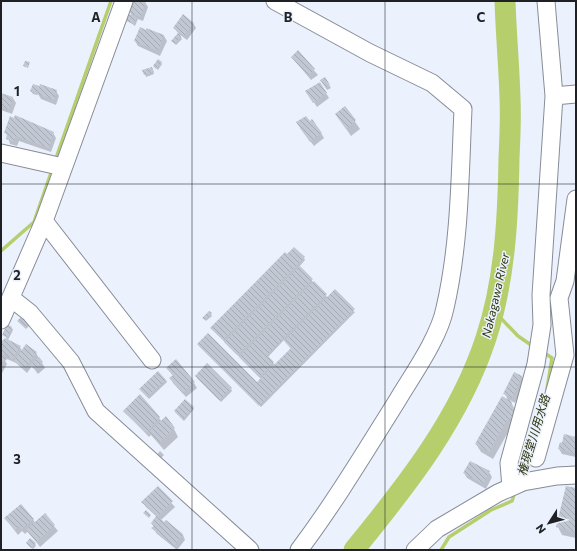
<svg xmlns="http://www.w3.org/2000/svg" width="577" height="551" viewBox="0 0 577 551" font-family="Commissioner,'Noto Sans JP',sans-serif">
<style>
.shadow{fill:#0003;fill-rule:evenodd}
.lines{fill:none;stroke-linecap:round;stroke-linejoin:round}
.stream{stroke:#b7ce6c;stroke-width:3.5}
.river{stroke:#b7ce6c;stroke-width:21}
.building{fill:url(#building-back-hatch)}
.minor-casing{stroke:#878c97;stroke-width:19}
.minor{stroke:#fff;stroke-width:17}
.grid{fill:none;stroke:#1f2125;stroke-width:1;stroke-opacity:0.55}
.labels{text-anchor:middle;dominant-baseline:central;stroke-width:3;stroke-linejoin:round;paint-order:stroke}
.water-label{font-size:12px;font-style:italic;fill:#2d350c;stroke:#ebf1fd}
.grid-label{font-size:13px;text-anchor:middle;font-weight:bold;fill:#1f2125;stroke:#ebf1fd;stroke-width:3;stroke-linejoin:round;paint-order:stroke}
</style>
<defs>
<pattern id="building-back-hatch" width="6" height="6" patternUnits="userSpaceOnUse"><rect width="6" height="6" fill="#c1c7d3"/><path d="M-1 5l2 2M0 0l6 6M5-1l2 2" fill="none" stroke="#a5abb5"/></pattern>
</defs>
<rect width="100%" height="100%" fill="#ebf1fd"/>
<!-- shadow -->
<path class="shadow" d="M134,1L145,2L148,7L143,21L138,19L135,26L128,21L132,16L130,12Z
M193,23L196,28L187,40L179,34L182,39L176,45L172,41L179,34L174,28Z
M147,29L164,36L167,41L160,56L138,46L135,41Z
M298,52L318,75L311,80L292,57Z
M161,62L162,64L158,70L154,66Z
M153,70L154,74L146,77L145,74Z
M324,78L331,88L327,90L321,80Z
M38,87L39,89L56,91L59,96L56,105L41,99L38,94L37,95L33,94L31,91Z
M326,93L329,98L317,107L310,96Z
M1,94L13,98L16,103L12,114L1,110Z
M345,107L360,129L351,136L336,114Z
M300,128L321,133L324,138L314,146Z
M6,133H53L56,138L51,152L19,141L17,146L10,144Z
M287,256L304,258L305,260L299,267L314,283L328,298L355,312L261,407L198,345L257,383L261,379L213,330ZM284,340L291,349L275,365L268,357Z
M211,314L212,316L206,321L204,318Z
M19,321L31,324L26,329Z
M12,328L13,330L8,340L20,347L22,351L36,353L45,368L38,374L32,366L27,373L16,363L7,359L5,361L7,364L1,375V343L7,338L3,335Z
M167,368L194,383L197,388L186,397L173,383L171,378L173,376Z
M514,374L522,377L524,382L515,403L510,400L515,410L511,427L493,459L481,452L476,444L509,402L505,394Z
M197,378L231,389L232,391L221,402Z
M166,380L167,382L149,399L142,391Z
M193,407L194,409L184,421L175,412Z
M124,411L159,418L162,422L174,429L178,437L164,450L151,435L149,437Z
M576,438V457L562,454L559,449L563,444Z
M160,451L164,455L157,462L154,458Z
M489,472L492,477L486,489L467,478L464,473Z
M158,488L175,507L161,520L164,523L166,521L183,535L185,540L177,550L156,533L152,523L157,517L146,507L143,502Z
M576,489V538L562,535L558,527Z
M45,515L58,531L40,547L28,531L25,534L22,531L18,535L5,518L33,519L35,523Z
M35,544L36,546L33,549L28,545Z"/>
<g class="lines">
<!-- stream -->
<path class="stream" d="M55,161L111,1
M1,251L34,222L52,170
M493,310L518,336L534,347
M543,352L552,358L547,389
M520,477L532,441
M441,550L449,537L491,510L512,501L515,492"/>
<!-- river -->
<path class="river" d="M354,550C407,485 460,418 486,338C505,280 508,219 509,158C510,138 511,118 510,98C509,65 506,33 505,1"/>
</g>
<!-- building -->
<path class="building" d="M133,1H146L141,17L129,12Z
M129,14L137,17L134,24L126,21Z
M183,14L194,23L184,36L173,28Z
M140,27L146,30V28L164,35L158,51L134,41Z
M178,33L181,36L175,44L171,41Z
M298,50L315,69L308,76L291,57Z
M158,59L162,62L156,69L153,66Z
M25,61L30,62L28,68L23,66Z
M152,67L154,72L144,75L142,70Z
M325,77L330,85L326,88L320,80Z
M320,82L327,93L313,103L305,91Z
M33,84L39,86L36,94L30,91Z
M40,84L57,90L54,100L37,94Z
M1,93L13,97L9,110L1,107Z
M345,106L356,120L346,129L335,114Z
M15,115L54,132L49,148L16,136L14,142L6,139L7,134L4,133L10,116L14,118Z
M306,116L310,121L312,119L322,133L310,142L296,122Z
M294,247L305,257L223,340L210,328L285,252L287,254Z
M300,266L313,279L237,355L224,342Z
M314,281L327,294L267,355L274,362L259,377L239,357Z
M335,289L355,309L259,406L197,344L208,333L257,382L291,348L284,341Z
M209,311L212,313L205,320L202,318Z
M24,314L31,321L25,328L17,321Z
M7,324L12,327L8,337L2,335Z
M5,338L21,346L12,359L4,354L2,356L5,358L1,365V342Z
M26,344L37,352L24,369L14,361Z
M39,357L43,362L34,369L30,365Z
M176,359L195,382L183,393L169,378L173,375L166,368Z
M207,363L232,388L219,400L195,376Z
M158,371L166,380L147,397L139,389Z
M514,372L522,376L512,398L503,394Z
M140,394L160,417L146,433L123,411Z
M502,396L512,402L510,406L518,410L511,422L507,420L489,452L475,444Z
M185,399L194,407L183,419L174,411Z
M166,416L175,428L159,443L149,432Z
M564,434L576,437V453L558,449L560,442L562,443Z
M470,461L490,471L483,484L463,473Z
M158,486L173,501L158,516L141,502Z
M566,486L576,488V532L556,527Z
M21,504L34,519L21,529L19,526L15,530L4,518Z
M146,510L151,515L149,518L143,513Z
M45,513L55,525L36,542L26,530Z
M157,515L164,522L166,520L183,534L174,546L151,528L154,526L151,523Z
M30,538L36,543L31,548L26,543Z"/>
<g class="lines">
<defs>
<path id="minor" d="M275,1L370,53L432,83L463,109C460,175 460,243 445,308C439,338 413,374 397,401C365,452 335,502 299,550
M554,96L576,94
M1,153L63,167
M44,221L152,360
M11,298L30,313L71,362L96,411L250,550
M1,320L44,221L124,1
M536,458L565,355L559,298L565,281L576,199
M511,487L509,463L536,364L542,325L541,295L554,96L546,1
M415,550L437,529L498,493L523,482L557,476L576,475"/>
</defs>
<!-- minor casing -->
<use href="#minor" class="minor-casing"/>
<!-- minor -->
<use href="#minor" class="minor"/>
</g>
<!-- grid -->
<path class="grid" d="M192,1V550M385,1V550M1,184H576M1,367H576"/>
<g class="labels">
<!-- water labels -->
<g class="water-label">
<text transform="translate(495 295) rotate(-77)">Nakagawa River</text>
<text transform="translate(533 435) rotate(-73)">権現堂川用水路</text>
</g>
</g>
<g class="grid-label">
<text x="96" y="22">A</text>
<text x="288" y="22">B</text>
<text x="481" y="22">C</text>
<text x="17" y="96">1</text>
<text x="17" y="280">2</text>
<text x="17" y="464">3</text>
</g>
<!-- border -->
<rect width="577" height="551" fill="none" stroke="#1f2125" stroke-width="4"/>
<!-- north arrow -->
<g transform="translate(549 523) rotate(234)" stroke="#ebf1fd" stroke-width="3" paint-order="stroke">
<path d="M0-3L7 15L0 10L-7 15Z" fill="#1f2125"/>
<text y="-6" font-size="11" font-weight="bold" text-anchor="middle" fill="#1f2125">N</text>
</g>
</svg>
